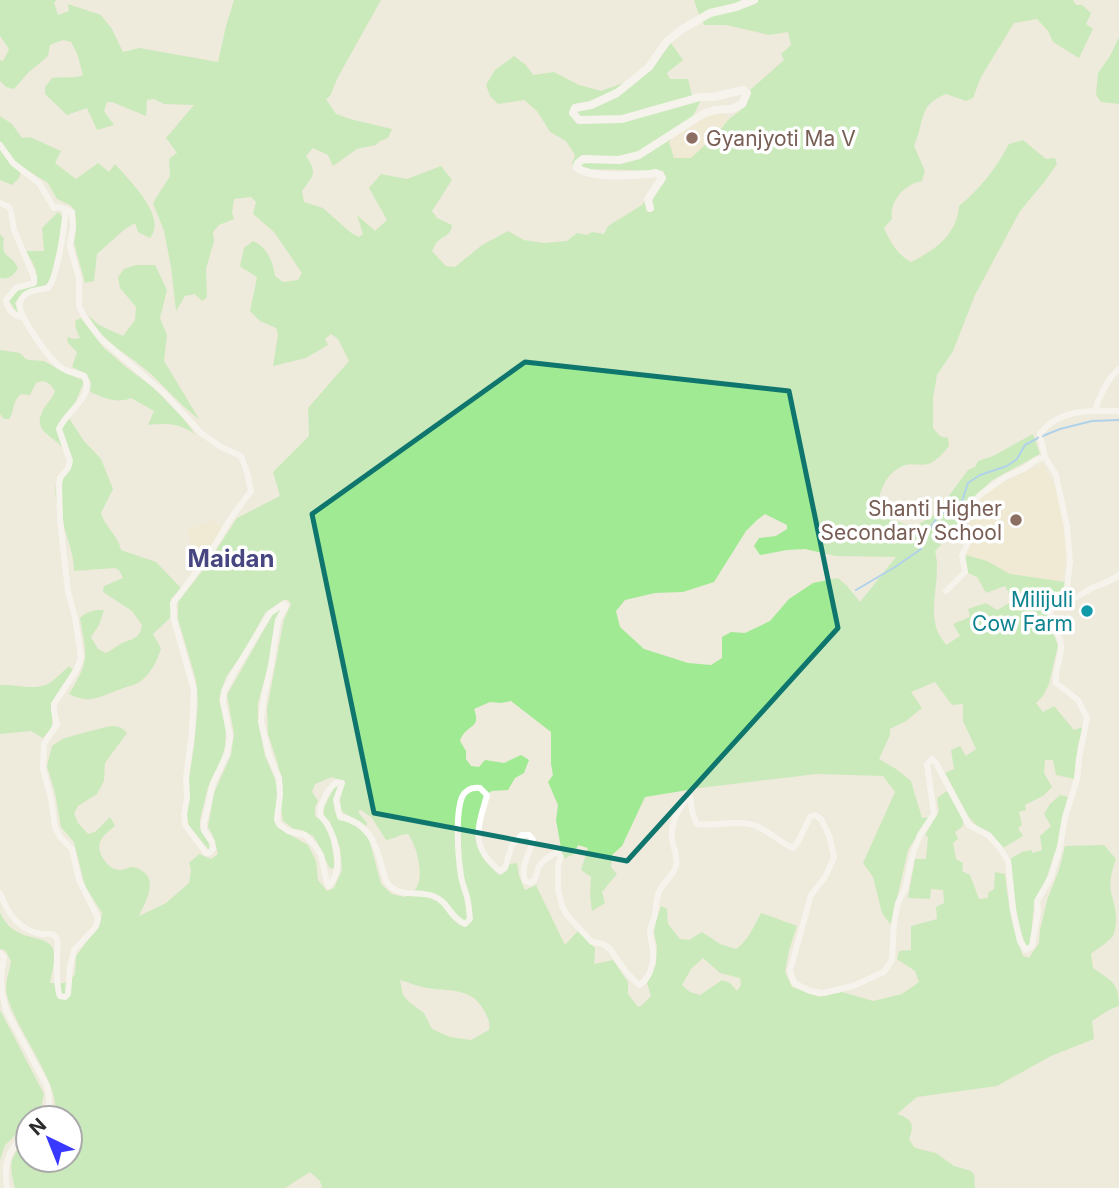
<svg xmlns="http://www.w3.org/2000/svg" width="1119" height="1188" viewBox="0 0 1119 1188" font-family="Inter,sans-serif">
<style>
.education{fill:#f1ecc9}
.green{fill:#a0ea93;fill-rule:evenodd}
.lines{fill:none;stroke-linecap:round;stroke-linejoin:round}
.stream{stroke:#65b6fa;stroke-width:2}
.minor{stroke:#fff;stroke-width:6}
.tertiary{stroke:#fff;stroke-width:8}
.marked{fill:none;stroke:#0f766e;stroke-width:5;stroke-linejoin:round}
.education-dot{fill:#8d6e63;stroke:#fff;stroke-width:2.5}
.culture-dot{fill:#0f9aa8;stroke:#fff;stroke-width:2.5}
.labels{text-anchor:middle;dominant-baseline:central;stroke-width:7;stroke-linejoin:round;paint-order:stroke}
.education-label{font-size:21px;fill:#785e54;stroke:#fff;text-anchor:start}
.culture-label{font-size:21px;fill:#0d838f;stroke:#fff;text-anchor:end}
.quarter-label{font-size:24px;font-weight:bold;fill:#474680;stroke:#fff}
</style>
<rect width="100%" height="100%" fill="#eeeadc"/>
<!-- education -->
<path class="education" d="M716,111L725,112L728,120L717,134L691,158H674L669,142L677,132Z
M1043,464L1058,492L1067,548L1062,581L1010,574L987,561L966,555L969,549L967,529L971,512L977,500L1002,483Z
M212,520L223,528L200,561L193,552L187,530Z"/>
<!-- green -->
<path class="green" d="M0,0H57L54,2L58,15L69,11L68,4L101,15L112,29L123,52L139,48L218,62L226,26L234,0H381L338,77L330,96L326,99L336,114L350,119L392,129L388,138L380,141L376,145L357,149L333,166L328,155L313,148L306,156C318,173 313,176 302,191L304,202L323,208L350,232L359,237L363,234L357,215L375,231L387,220L369,188L381,174L407,179L441,166L452,180L432,211L437,218L452,225C451,236 443,236 437,242C434,245 434,248 432,251L446,266L455,267L482,245L508,231L524,240L544,243L567,241L577,233L587,235L592,232L604,234L608,226L642,205L664,171L591,169L572,164L575,155L566,141L550,132L537,111L524,100L498,104L490,96L486,85L495,70L514,56L526,65L533,75L554,72L579,85L601,91L623,83L652,68L671,43L683,60L667,73L670,79H688L692,95H697L700,102L693,116L696,122L677,132L669,142L674,158H691L717,134L728,120L746,106L750,90L784,60L781,54L791,45L788,32L769,35L726,25H705L701,21L694,0H740V1L743,0H1073L1076,5H1082L1091,13L1086,24L1093,29L1079,58L1053,42L1048,31L1037,19L1014,23L981,77L973,98L966,101L946,94C917,105 925,123 914,146L925,171L922,181C905,184 889,201 892,219L884,228C890,242 898,255 911,262C935,250 957,235 959,206C979,190 997,167 1009,144L1023,140L1046,159L1055,158L1057,164L1045,181L1020,211L975,295L953,351L937,375L933,398V428L940,436L948,438L949,446C943,453 937,461 928,464C921,466 912,463 905,465C884,473 876,497 879,516C893,518 903,525 915,527L936,513L968,470L975,467L978,461L993,456L1033,434L1040,454L991,481L966,506L960,525L935,551C942,577 928,604 937,630C939,635 943,640 946,645L960,636L953,624L970,617L968,609L986,603L997,610L1013,601L1005,586L986,593L977,577L963,571L966,555L987,561L1010,574L1065,582L1066,585L1048,604L1047,614L1051,629L1058,645L1049,684L1043,696L1036,703L1043,712L1054,706L1074,730L1083,727L1078,745L1074,779L1056,775L1053,760H1045L1044,773L1052,787L1043,796L1025,805L1026,810L1019,812L1022,825L1018,828L1023,836L1003,848L991,833L977,826L968,816L945,773L954,769L951,750L960,746L966,756L976,749L963,721V704L952,705L935,682L911,692L922,708L906,721L890,729V735L879,759L896,769L911,781L922,818L929,817L908,850L891,925L882,913L873,877L863,863L895,792L883,776L817,774L700,788L645,797L622,846L612,855L611,867L617,874L602,892L605,903L592,911L590,895L591,877L581,870L588,848L578,845L574,854L563,859L556,820L558,805L548,782L553,775L551,764V732L511,701L501,703L490,702L474,709C482,730 465,724 460,741L466,751V759L471,766L479,767L485,760L504,763L521,755L529,760L524,773L515,778L508,790L492,791L484,796C473,837 470,840 498,874L501,875L506,871L509,864L517,863L519,876L525,890L536,885L565,945L578,931L595,948L594,964L613,960L628,982V994L638,1007L642,1005L651,996L647,983L656,964L657,947L654,932L656,921L661,906L667,909L668,924L680,939L689,940L702,932L720,944L736,949C748,941 754,926 761,913L797,926L789,950L785,972L792,987L819,997L842,992L873,1001L902,994L919,982L915,971L897,959L899,951L911,950V926L937,919L936,907L944,903L943,890L931,889L930,899L908,898L915,859H926L928,837L925,835L939,811L937,798L947,791L963,820V826L955,832L958,839L953,843L956,859L963,863L962,871L970,875L979,899L988,898V893L994,889L995,872L1005,874C1008,902 1012,930 1023,956L1029,958L1039,943L1040,930L1047,900L1059,870L1065,846L1104,845L1116,859C1112,870 1109,880 1111,892C1115,908 1119,919 1113,936C1107,943 1098,948 1091,954L1093,968C1111,981 1119,982 1119,1006L1109,1010L1092,1021L1094,1039L1051,1056L997,1086L917,1097L897,1114C912,1119 915,1124 909,1139L914,1147L919,1149L936,1153L954,1166L971,1171L974,1174L975,1188H322L320,1181L310,1172L285,1188H15C8,1163 10,1156 28,1138V1160H70V1118H52C70,1093 7,1021 6,988C6,980 10,969 11,961L5,950L0,949V912C12,944 48,933 53,949C56,959 52,973 50,983H64L71,979L75,974L76,956L100,924L102,913L85,886L74,842L61,827L55,793L47,766L52,746C52,746 61,740 61,740C66,737 108,726 112,726C118,726 123,728 127,733L105,763L104,781L97,794L78,806L74,813L78,823L88,834L95,832L110,817L115,826C110,830 102,836 100,842C96,853 109,871 121,870C125,870 128,867 132,867C137,867 142,870 146,874C156,886 144,904 139,916L166,903L189,883L191,870L189,863L199,854L211,859L218,854L213,836L208,827L214,793L231,755L234,734L227,695L270,619L276,610H281L275,622L268,667L258,703V722L265,756L275,779L278,793L274,821L278,828L308,845L316,861L318,880L327,891L334,888L342,870L340,848L330,822L324,816L323,809L335,786L338,787L334,809L338,818C350,821 362,829 369,839L381,884L392,894L404,897C408,895 412,894 414,891C426,879 417,846 408,834C400,834 394,839 386,840L372,818L361,810L358,812L367,823L366,826L341,811L340,800L344,783L332,777L315,784L312,792L318,801L315,807V816L325,824L331,841L335,866L332,869L329,867L317,842L313,836L302,830L294,829L283,821L281,809L283,788L278,765L268,734L267,709L284,619L291,604L288,600H283L265,613L245,650L226,677L219,700L226,727L225,747L220,763L208,787L200,820V829L210,845L209,850L189,826L187,819L189,777L194,746L198,703L196,680L178,619V602L203,570L237,518L280,496L273,472L309,436L308,408L349,361L338,339L331,334L325,339L328,345L306,358L273,366L278,334L276,328L260,321L250,311L257,278C252,272 245,271 240,266L244,248L253,241C267,247 273,261 275,276L283,282L298,280L302,273L274,232L253,214L256,202L251,197L234,199L232,213L234,219L219,225L213,232L214,241L206,269L207,297L202,301L195,294L185,296L176,311L171,267L164,231L153,203L170,176L169,159L177,153L166,138L194,105L164,104L154,99L147,100L146,116L112,102H107L104,111L114,125L97,130L87,108L67,115L45,94V87L52,78C63,76 73,79 83,75L77,53L71,42L63,40L50,45L48,56L28,73L14,89L6,87L0,81V60L3,61L9,49L0,36ZM765,514L787,525V529L776,536L759,538L754,546L760,555L787,550L805,549L836,556L896,557L860,602L847,586L838,578L813,583L789,599L770,621L745,633L731,632L722,637V658L711,665L688,663L644,649L620,627L616,611L625,600L655,593L683,592L714,582L746,531L757,520ZM703,958L720,973L740,978L741,985L737,991L730,983L722,980L700,995L690,992L682,985L691,969ZM400,980C409,982 418,987 428,988C453,992 473,987 486,1014C489,1021 490,1023 489,1030L471,1040L450,1037L432,1029L424,1013L409,1002L403,995Z
M1119,37V104L1101,102L1096,95L1098,73L1110,56Z
M0,116L12,124L22,138L30,137L61,151L55,163L76,179L98,163L109,172L115,164C129,180 168,217 150,238L138,232L135,223L125,229L97,254L94,281L85,283L74,243L76,230L75,211L70,205L57,199L48,183L22,167L19,178L12,185L0,180Z
M58,212L62,216V230L50,281C39,293 26,285 15,303L18,312L16,311L9,301L19,288L35,284C40,272 32,262 26,251H44L42,228Z
M0,234L4,239C0,260 13,253 18,269C13,275 9,280 0,278Z
M136,265H155L167,290L160,318L167,335L164,361L199,419C181,406 167,389 151,374C126,352 106,346 88,315L99,325L123,336L135,320L136,307L120,288L118,277L124,269Z
M81,318L103,347L126,367L154,388L182,417L195,434C178,423 168,423 148,425L154,411L131,398C117,404 104,398 90,392L91,383L87,374L72,367L77,352L68,343L67,337L74,339L80,338L76,329L75,321Z
M0,350L20,353L26,359L30,360L44,361L67,374L83,380V384L69,418L84,441L101,459L113,489L101,513C105,527 118,535 121,550L156,562L181,588L171,599L170,618L153,634L161,648C158,660 151,673 141,681C136,685 128,686 121,689C101,696 89,705 69,694C91,659 86,656 80,618C87,611 94,610 104,610L99,625L91,637L98,649L106,653C112,650 117,646 122,643C133,639 140,638 142,625L132,611L103,592L104,586L123,578L119,570L115,568L74,571C75,546 51,504 56,484C59,476 66,468 69,459C67,454 64,448 60,445C51,436 35,430 41,415C44,405 52,400 55,391C50,383 46,379 36,383L30,395L21,394C11,403 15,411 9,419H4L0,414Z
M69,666L73,670L52,703V727L43,738L31,731L0,734V685C17,684 37,692 51,682C58,677 63,671 69,666Z
M1060,795L1068,797L1058,843L1043,888L1034,904L1031,936L1030,944L1027,947C1013,920 1016,887 1010,859L1022,852L1031,850L1033,853L1042,850L1040,836L1051,826L1044,814L1050,804Z
M0,1010L44,1094L40,1112L34,1118H28V1123L5,1145L0,1160Z"/>
<g class="lines">
<!-- stream -->
<path class="stream" d="M856,590L895,567L921,549L924,537L937,518L951,506L961,504L968,483L980,475L1007,466L1017,459L1025,445L1040,437L1060,429L1092,421L1119,420"/>
<!-- minor -->
<path class="minor" d="M0,145L13,163L39,183L54,208L59,207L72,212L73,227L70,245L71,250L79,279V306L85,318L100,338L164,393L201,433L221,447L241,456L247,472L251,491L231,518L207,558L173,603L174,620L194,690L192,732L186,778L187,798L184,814L185,825L206,853H209L213,849L212,842L204,830V823L213,783L227,754L230,737L223,701L224,691L233,674L270,613L284,604L286,606L278,620L271,666L264,696L261,721L269,755L279,778L280,795L277,819L279,824L288,831L305,835L316,847L321,855L327,883L329,886C345,868 336,832 320,815C320,804 327,789 337,782L342,783L336,800L340,817C367,822 376,842 382,867C384,874 385,883 391,887C403,897 420,891 433,896C449,902 449,917 465,924L470,919C469,912 469,904 467,897C465,890 462,883 461,876C458,857 455,814 462,797C466,789 473,787 480,788L487,795C478,827 469,846 500,871L505,868L512,845L522,835H529L533,840C530,854 520,866 525,881L531,883C537,878 536,875 538,868C541,861 549,857 555,853L559,854L561,857L558,865V889L562,906L567,915L592,942L603,944L610,949L626,972L639,985C650,979 654,963 653,951C653,944 649,937 650,930C651,925 654,920 655,914C656,905 656,896 661,888C665,881 674,874 676,866C678,859 675,851 673,844C668,826 678,808 690,796C692,806 691,815 697,824C716,827 735,819 754,825C768,830 779,842 793,848L798,842L810,817L815,815L821,819L826,829L830,838L834,858L825,877L811,895L790,971L794,983L810,991L823,993L853,986L884,972L892,960L894,924L898,903L905,889L912,856L920,835L934,814L927,764L932,759L936,763L969,825L988,835L1000,848L1008,861L1013,910L1020,941L1026,950L1032,946L1038,912L1037,901L1051,877L1060,847L1065,817L1077,779L1079,759L1087,718L1078,700L1056,683C1054,669 1062,658 1061,645C1060,633 1048,619 1051,607C1052,604 1055,601 1058,599C1064,596 1069,600 1074,598C1081,596 1087,590 1094,587C1103,584 1111,581 1119,575
M0,203L9,207L11,212L14,230L34,277V283L16,288L6,300C8,311 13,315 24,318
M1095,410C1101,394 1106,380 1119,369
M1040,434C1058,409 1091,410 1119,411
M1045,457L1056,475L1067,527L1070,561L1066,598
M946,591L965,572L962,555L967,545L963,524L969,509L974,501L981,494L1005,477L1023,469L1036,460L1045,457L1041,440
M0,893C7,912 18,930 41,934C46,935 51,931 56,937C59,941 57,948 57,953C57,963 56,989 60,996L65,997L68,994L70,967L74,950L93,930L96,926L98,918L79,880L72,849L60,837L55,827L51,799L43,769L44,744L57,724L54,711V704L77,669L81,657L75,617L68,592L60,519L59,485L60,478L68,468L70,461L59,429C65,412 96,396 84,376C76,373 66,372 59,366C49,358 16,314 20,302C24,290 38,290 48,288C59,274 64,227 66,209
M0,953L4,957C0,979 0,991 7,1012L47,1086C50,1099 51,1108 42,1118
M7,1188C3,1164 8,1148 28,1133"/>
<!-- tertiary -->
<path class="tertiary" d="M650,208L648,199L662,178L660,175L656,173L650,174C630,175 593,179 577,168L578,163L583,159L619,160L639,155L703,114L715,110L732,109L742,104L747,93L743,90L713,97H700L622,119L579,120L573,113L575,108L591,105L617,93L649,67L666,42L681,30L710,13L736,7L754,0"/>
</g>
<!-- marked area -->
<path d="M0 0H1119V1188H0ZM525,362L789,391L838,628L627,861L374,813L312,514Z" fill="#eeeadc" fill-opacity=".55" fill-rule="evenodd"/>
<path class="marked" d="M525,362L789,391L838,628L627,861L374,813L312,514Z"/>
<!-- markers -->
<g class="education-dot">
<circle cx="692" cy="138" r="7"/>
<circle cx="1016" cy="520" r="7"/>
</g>
<circle class="culture-dot" cx="1087" cy="611" r="7"/>
<g class="labels">
<!-- education labels -->
<g class="education-label">
<text x="706" y="138">Gyanjyoti Ma V</text>
<text x="1002" y="508" text-anchor="end">Shanti Higher<tspan x="1002" dy="24">Secondary School</tspan></text>
</g>
<!-- culture labels -->
<g class="culture-label">
<text x="1073" y="599">Milijuli<tspan x="1073" dy="24">Cow Farm</tspan></text>
</g>
<!-- quarter labels -->
<g class="quarter-label">
<text x="231" y="558">Maidan</text>
</g>
</g>
<!-- north arrow -->
<g transform="translate(49 1139) rotate(317)"><circle r="33" fill="#ffffff" stroke="#aaaaaa" stroke-width="2"/>
<path d="M0-5L12 26L0 18L-12 26Z" fill="#3938ff"/>
<text y="-10" font-size="19" font-weight="bold" text-anchor="middle" fill="#2b2b2b">N</text>
</g>
</svg>
